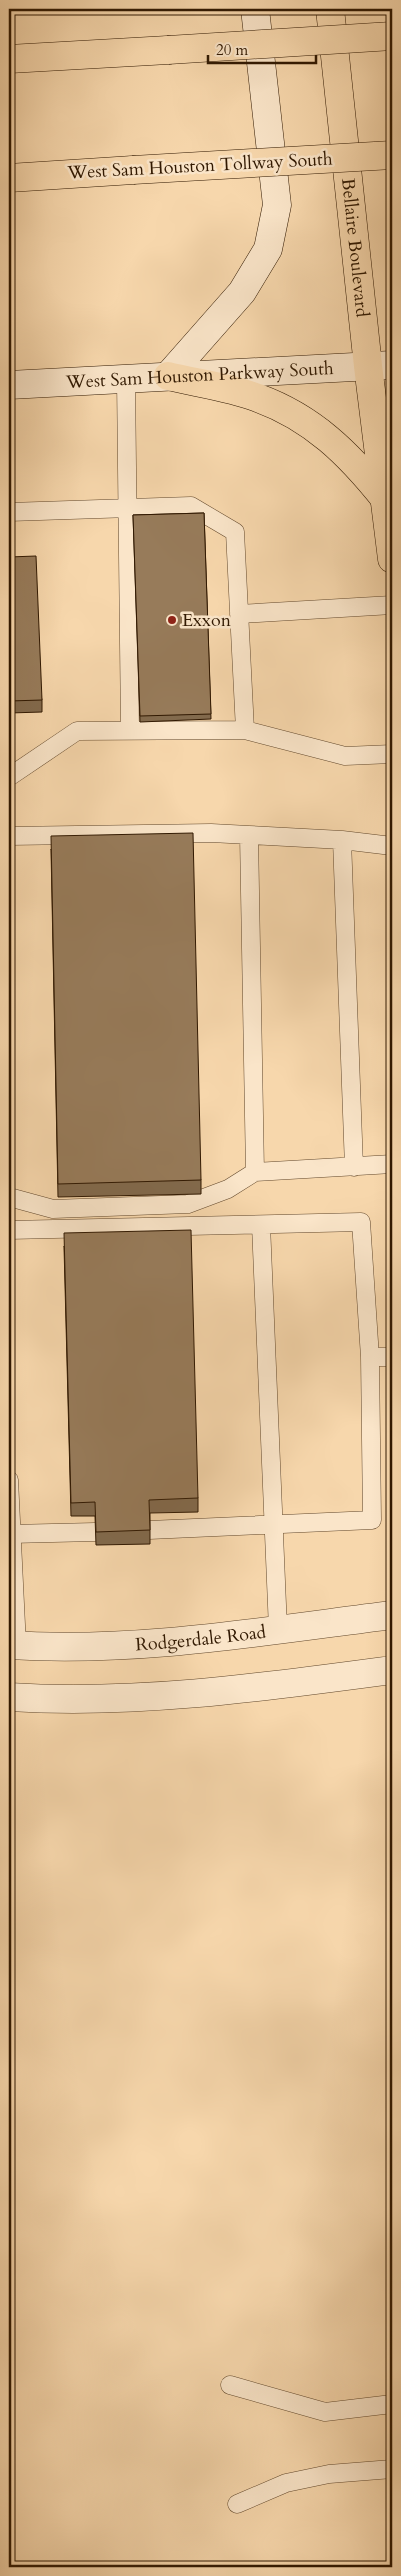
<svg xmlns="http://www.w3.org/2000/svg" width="401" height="2576" viewBox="0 0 401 2576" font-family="Cardo,serif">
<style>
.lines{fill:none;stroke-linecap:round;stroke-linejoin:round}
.service-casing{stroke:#62482c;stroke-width:19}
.tertiary-casing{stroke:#62482c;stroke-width:29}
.secondary-casing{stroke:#301801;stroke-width:29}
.primary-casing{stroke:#301801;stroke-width:29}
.motorway-casing{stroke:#301801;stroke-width:29}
.service{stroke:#fae5c9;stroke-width:18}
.tertiary{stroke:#fae5c9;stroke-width:28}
.secondary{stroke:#fae5c9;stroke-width:28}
.primary{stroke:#f7d7ac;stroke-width:28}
.motorway{stroke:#f7d7ac;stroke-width:28}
.motorway-bridge-casing{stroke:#301801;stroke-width:29;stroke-linecap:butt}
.motorway-bridge{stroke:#f7d7ac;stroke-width:28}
.wall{fill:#826a4d;stroke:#301801}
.building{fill:#977b5a;stroke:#301801}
.poi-dot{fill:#8f2418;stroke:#fae5c9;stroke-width:2}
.labels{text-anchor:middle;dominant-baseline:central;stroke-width:5;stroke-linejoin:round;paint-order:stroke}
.street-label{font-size:18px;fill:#301801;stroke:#fae5c9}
.poi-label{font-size:18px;fill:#301801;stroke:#fae5c9;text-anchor:start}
</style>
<rect width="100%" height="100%" fill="#f7d7ac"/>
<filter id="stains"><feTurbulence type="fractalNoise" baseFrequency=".004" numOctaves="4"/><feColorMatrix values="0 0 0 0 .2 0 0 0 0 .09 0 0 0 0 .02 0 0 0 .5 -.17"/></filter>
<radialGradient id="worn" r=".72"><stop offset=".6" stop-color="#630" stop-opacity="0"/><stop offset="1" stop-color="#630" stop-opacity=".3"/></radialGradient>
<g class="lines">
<defs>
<path id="service" d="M126,379L130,730
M9,512L191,506L235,532L245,730
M239,614L392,605
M9,777L77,731L245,730L345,756L392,754
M9,836L211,833L249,835
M342,840L354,1167
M392,846L342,840L249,835L255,1172L392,1164
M9,1197L53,1209L188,1204L228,1189L255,1172
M261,1225L278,1629
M9,1230L361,1222L370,1357H392
M9,1480L17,1646
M149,1530L372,1520L370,1357
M10,1534L95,1532
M230,2385L325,2412L392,2404
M237,2504L286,2483L329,2474L392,2469"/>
<g id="tertiary">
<path id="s1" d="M9,1645C137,1653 265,1631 392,1615"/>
<path d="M9,1697C137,1705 265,1687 392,1670"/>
</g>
<g id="secondary">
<path d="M168,376L242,292L268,249L277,205L255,9"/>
<path id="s2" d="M9,385L392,365"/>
</g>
<g id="primary">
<path id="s3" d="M330,9L368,366L392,559"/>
<path d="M168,376C197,383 230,387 258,398C313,418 349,454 385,499"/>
</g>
<path id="motorway" d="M9,59L168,50
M9,178L133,170"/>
</defs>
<!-- service casing -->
<use href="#service" class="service-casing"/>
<!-- tertiary casing -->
<use href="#tertiary" class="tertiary-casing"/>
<!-- secondary casing -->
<use href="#secondary" class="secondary-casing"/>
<!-- primary casing -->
<use href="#primary" class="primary-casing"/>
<!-- motorway casing -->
<use href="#motorway" class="motorway-casing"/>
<!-- service -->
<use href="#service" class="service"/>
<!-- tertiary -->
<use href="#tertiary" class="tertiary"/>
<!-- secondary -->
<use href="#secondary" class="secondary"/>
<!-- primary -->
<use href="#primary" class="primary"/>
<!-- motorway -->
<use href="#motorway" class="motorway"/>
<defs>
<path id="motorway-bridge" d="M168,50L392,36
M133,170L392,155"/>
</defs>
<!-- motorway-bridge casing -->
<use href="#motorway-bridge" class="motorway-bridge-casing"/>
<!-- motorway-bridge -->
<use href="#motorway-bridge" class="motorway-bridge"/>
</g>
<!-- wall -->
<path class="wall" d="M204,513L211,719L140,722L133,515Z
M9,557L42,700V712L9,713Z
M51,849L201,1180V1194L58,1197Z
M64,1246L198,1498V1512L150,1513V1544L96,1545L95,1516H71Z"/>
<!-- building -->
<path class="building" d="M204,513L211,714L140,716L133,515Z
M36,556L42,700L9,701V557Z
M193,833L201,1180L58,1184L51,836Z
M191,1230L198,1498L149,1500L150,1530L96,1532L95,1502L71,1503L64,1233Z"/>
<!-- markers -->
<circle class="poi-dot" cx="172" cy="620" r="5"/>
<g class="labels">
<!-- street labels -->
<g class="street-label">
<text transform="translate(200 166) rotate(-3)">West Sam Houston Tollway South</text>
<text stroke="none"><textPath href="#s3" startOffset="240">Bellaire Boulevard</textPath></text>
<text stroke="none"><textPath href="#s2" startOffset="191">West Sam Houston Parkway South</textPath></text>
<text stroke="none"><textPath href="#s1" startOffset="192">Rodgerdale Road</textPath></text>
</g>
<!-- poi labels -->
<g class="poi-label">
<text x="182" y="620">Exxon</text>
</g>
</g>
<!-- margin -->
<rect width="401" height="2576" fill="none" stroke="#f7d7ac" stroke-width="30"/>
<rect x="10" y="10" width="381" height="2556" fill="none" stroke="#301801" stroke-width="2.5"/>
<rect x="15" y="15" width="371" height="2546" fill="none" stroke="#301801"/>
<!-- scale -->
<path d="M208 55v8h108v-8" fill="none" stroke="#301801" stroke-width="2.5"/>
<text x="216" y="55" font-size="15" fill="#301801" stroke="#fae5c9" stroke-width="4" paint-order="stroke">20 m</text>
<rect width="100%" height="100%" filter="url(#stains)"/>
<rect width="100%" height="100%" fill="url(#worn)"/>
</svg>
